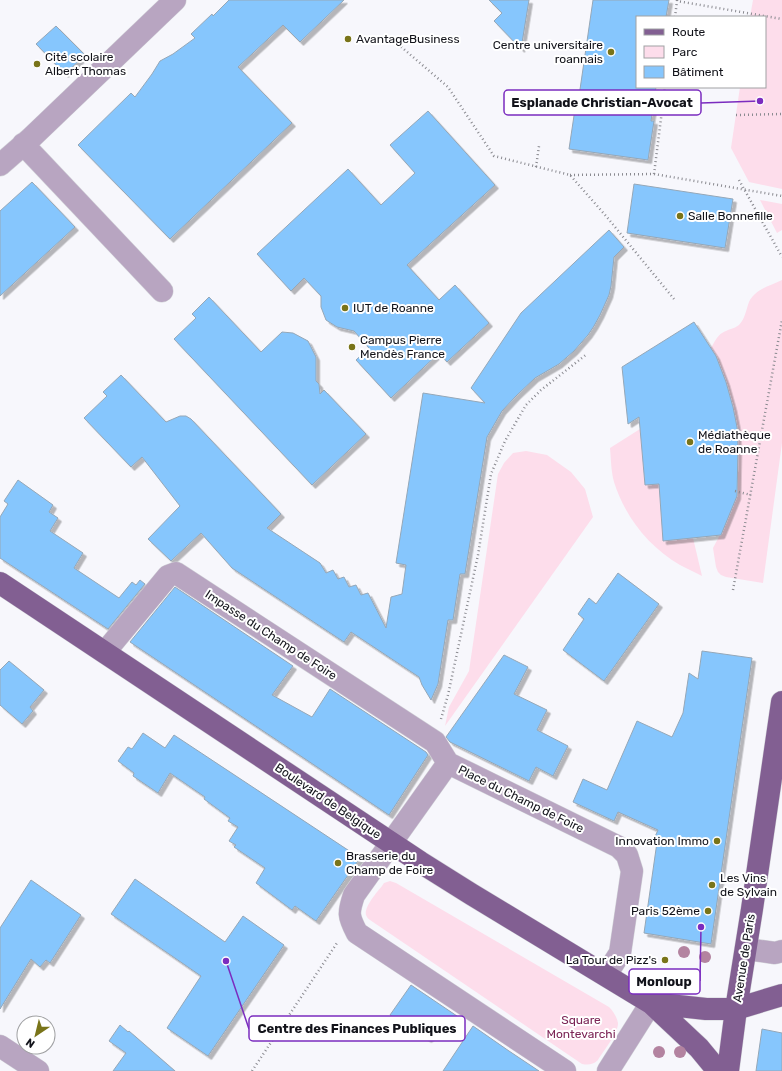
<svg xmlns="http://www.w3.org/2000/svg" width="782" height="1071" viewBox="0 0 782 1071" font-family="Rubik,sans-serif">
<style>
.green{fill:#fdddeb}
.building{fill:#86c6fd;stroke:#95a7b7;filter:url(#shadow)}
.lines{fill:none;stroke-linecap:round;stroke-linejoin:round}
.minor-casing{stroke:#d2d3d8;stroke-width:23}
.major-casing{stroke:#d2d3d8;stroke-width:23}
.path{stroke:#8a8a90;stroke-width:2.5;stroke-dasharray:1 3;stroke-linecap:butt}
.minor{stroke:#b8a5c1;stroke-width:22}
.major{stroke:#825f92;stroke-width:22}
.tree{fill:#b383a0}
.poi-dot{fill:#797419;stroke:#fff;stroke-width:1.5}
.labels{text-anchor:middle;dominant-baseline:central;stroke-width:4;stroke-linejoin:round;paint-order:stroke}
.poi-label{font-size:12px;fill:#12131a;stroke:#fff;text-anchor:start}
.street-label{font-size:12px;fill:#12131a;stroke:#fff}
.park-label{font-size:12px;fill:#7b2455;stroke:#fff}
.leader{fill:none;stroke:#7b2cbf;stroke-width:1.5}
.callout-dot{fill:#7b2cbf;stroke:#fff;stroke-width:1.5}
.callout{fill:#fff;stroke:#7b2cbf;stroke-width:1.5}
.callout-label{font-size:13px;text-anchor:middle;font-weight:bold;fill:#12131a}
</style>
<defs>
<filter id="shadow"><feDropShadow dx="3.5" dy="3.5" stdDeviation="0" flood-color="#0004"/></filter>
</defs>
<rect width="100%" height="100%" fill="#f7f7fc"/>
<!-- green -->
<path class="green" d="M753,0H782V189L749,182L731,148L740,87H765V17H750Z
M760,200L782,204V230L777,233Z
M782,280V443L763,583L726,577L721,575L718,572L716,567L713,548L722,531L736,481L738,448V435L733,407L726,382L716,356L711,348C714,343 717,336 722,333C728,329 734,329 739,325C745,319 746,310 749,302C755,289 770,286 782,280Z
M640,429L668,483L693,538L702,576C695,572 687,569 680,565C649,547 625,517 614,482C611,471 611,459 610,448Z
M526,451L547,455L571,472L585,489L593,517L445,726L449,707L469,671L498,474L504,463L513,453Z
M390,881L396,883L609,1007C613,1011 617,1017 618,1023C618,1034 603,1051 598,1060C593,1065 588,1065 582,1064L370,920C368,919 367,917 366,915C364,907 377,892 382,886L384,883Z"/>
<!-- building -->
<path class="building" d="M229,0H344L300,42L283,25L238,67L292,123L170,239L78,145L131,93L135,97L152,74L160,61L173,54L195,38L191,34L212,14L213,16Z
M489,0H529L521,49L494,21L502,13Z
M593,0H669L666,17H637V87H656L651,121H654L648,160L569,149L575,109L577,110Z
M56,26L85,55L65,74L36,44Z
M428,111L495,185L407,265L439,300L455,285L489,323L447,362L439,353L391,398L356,360L369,348L354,331L337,327L326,320L321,307V296L304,278L291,291L257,254L348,169L381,205L415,173L390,145Z
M32,182L75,227L0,296V211Z
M634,184L733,199L725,248L627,233Z
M609,230L624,247L614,257L611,286L609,295L600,315L594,326L588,335L574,351L559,364L535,378L516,396L502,411L487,437L465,574H460L453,620H448L438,684L431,700L422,685L419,677L351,632L344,642L232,568L201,533L171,561L148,539L180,506L142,457L131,467L84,418L107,396L103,392L121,375L166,422L180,416H186L191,419L281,514L267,528L320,563L326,573L333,570L338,579L344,577L349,587L356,585L361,595L368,593L386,628L391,597L402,594L406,565L396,563L423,393L485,403L471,388L521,313Z
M209,297L261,352L282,332L293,333L308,341L316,357V381L319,384L320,394L324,390L366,434L312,485L174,339L196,318L192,314Z
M694,322L716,356L726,382L733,407L737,427L738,448L737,496L721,535L663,541L659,484L645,485L639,417L628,424L622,367Z
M18,480L53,505L49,512L58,518L50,531L83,553L74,568L119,598L132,582L136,585L140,580L145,584L108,629L0,558V517L8,504L4,501Z
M618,573L659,604L604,681L563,650L584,619L578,614L589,598L596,604Z
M175,587L293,666L272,695L312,717L330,689L426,752L428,755L389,815L130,642Z
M702,651L752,658L711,944L644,933L657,842L653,841L658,830L618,812L614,821L573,802L583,779L607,790L637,721L672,737L683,713L689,673L698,679Z
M504,655L528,667L514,694L547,710L537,730L568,746L553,776L536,767L529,781L450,742L446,737Z
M9,661L44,690L30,707L33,711L22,724L0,705V670Z
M143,733L165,748L174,735L360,858L316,921L295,906L292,910L256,883L265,868L234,847L236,845L229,841L238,827L228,821L230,818L204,799L205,797L170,773L158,793L133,776L134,773L118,761L128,747L132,749Z
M135,879L225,942L243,916L284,945L208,1056L167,1028L201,976L111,914Z
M31,880L81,915L50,963L46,960L40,967L31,959L0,1009V928Z
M411,985L457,1016L428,1039L390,1015Z
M120,1025L128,1032L129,1031L175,1071H113L126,1053L109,1041Z
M473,1026L509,1051L539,1071H443Z
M762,1029L782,1033V1071H756Z"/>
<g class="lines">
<defs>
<path id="minor" d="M23,144L162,291
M0,165L31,138L175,0
M105,652L168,576L176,573L435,742L448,763
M746,949L775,953L782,951
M0,1046L38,1071
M565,1071L357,933C348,916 348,913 354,895L448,763L619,847L627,855L632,871L620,953L606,975
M608,1071L651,1003"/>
<path id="major" d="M0,583L420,862L471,894L651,1003L706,1009H736L782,995
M651,1003L699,1048L718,1071
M728,1071L736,1009L752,909L782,702"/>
</defs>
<!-- minor casing -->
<use href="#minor" class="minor-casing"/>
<!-- major casing -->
<use href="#major" class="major-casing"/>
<!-- path -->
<path class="path" d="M677,0V1L782,19
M675,17L677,1
M392,39L448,87L494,156L570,175L606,216L674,299
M736,115L782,114
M536,167L539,146
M654,174L665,87
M570,175L654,174L782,196
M739,180L782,257
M735,491L751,495
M733,590L782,320
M441,719L448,695L478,555L491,474L505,441L526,405L541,390L587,354
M252,1071L337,943"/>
<!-- minor -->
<use href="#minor" class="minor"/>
<!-- major -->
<use href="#major" class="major"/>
</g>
<!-- trees -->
<g class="tree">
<circle cx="684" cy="952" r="6"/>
<circle cx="705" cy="957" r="6"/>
<circle cx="659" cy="1052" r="6"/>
<circle cx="680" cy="1052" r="6"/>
</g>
<!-- markers -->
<g class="poi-dot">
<circle cx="348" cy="39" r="4"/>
<circle cx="611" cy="52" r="4"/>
<circle cx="37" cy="64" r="4"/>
<circle cx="680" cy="216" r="4"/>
<circle cx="345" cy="308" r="4"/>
<circle cx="352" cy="347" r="4"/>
<circle cx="690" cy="442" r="4"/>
<circle cx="717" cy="841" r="4"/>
<circle cx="338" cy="863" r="4"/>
<circle cx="712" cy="885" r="4"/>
<circle cx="708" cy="911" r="4"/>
<circle cx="665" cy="960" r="4"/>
</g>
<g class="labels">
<!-- poi labels -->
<g class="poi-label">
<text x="356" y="39">AvantageBusiness</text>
<text x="603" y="45" text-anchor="end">Centre universitaire<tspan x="603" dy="14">roannais</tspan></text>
<text x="45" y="57">Cité scolaire<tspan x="45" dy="14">Albert Thomas</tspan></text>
<text x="688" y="216">Salle Bonnefille</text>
<text x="353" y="308">IUT de Roanne</text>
<text x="360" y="340">Campus Pierre<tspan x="360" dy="14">Mendès France</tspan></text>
<text x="698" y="435">Médiathèque<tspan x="698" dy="14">de Roanne</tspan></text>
<text x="709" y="841" text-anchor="end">Innovation Immo</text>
<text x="346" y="856">Brasserie du<tspan x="346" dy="14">Champ de Foire</tspan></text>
<text x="720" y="878">Les Vins<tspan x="720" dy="14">de Sylvain</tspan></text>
<text x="700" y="911" text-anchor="end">Paris 52ème</text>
<text x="657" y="960" text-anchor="end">La Tour de Pizz's</text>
</g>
<!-- street labels -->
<g class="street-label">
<text transform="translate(271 635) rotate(33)">Impasse du Champ de Foire</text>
<text transform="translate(521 799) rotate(26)">Place du Champ de Foire</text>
<text transform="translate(328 801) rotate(34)">Boulevard de Belgique</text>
<text transform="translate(744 958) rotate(-81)">Avenue de Paris</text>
</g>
<!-- park labels -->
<g class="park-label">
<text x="581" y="1020">Square<tspan x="581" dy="14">Montevarchi</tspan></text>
</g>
</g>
<!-- callouts -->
<path class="leader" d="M760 101L701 103M701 927L700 981M226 961L249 1029"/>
<g class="callout-dot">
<circle cx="760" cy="101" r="4"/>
<circle cx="701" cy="927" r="4"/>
<circle cx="226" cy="961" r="4"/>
</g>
<g class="callout">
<rect x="504" y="90" width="197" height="25" rx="4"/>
<rect x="629" y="969" width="71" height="25" rx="4"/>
<rect x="249" y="1016" width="216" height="25" rx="4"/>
</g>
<g class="callout-label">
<text x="602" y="107">Esplanade Christian-Avocat</text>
<text x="664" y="986">Monloup</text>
<text x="357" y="1033">Centre des Finances Publiques</text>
</g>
<!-- legend -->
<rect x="636" y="16" width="130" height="72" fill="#ffffff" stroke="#a0a1a3"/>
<rect x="644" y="29" width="20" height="6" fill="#825f92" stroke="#a0a1a3"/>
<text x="672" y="36" font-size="12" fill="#12131a">Route</text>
<rect x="644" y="46" width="20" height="12" fill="#fdddeb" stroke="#a0a1a3"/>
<text x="672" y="56" font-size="12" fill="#12131a">Parc</text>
<rect x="644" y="66" width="20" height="12" fill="#86c6fd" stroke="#a0a1a3"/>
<text x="672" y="76" font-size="12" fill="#12131a">Bâtiment</text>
<!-- north arrow -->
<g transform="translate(36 1035) rotate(215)"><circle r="19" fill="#ffffff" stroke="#a0a1a3"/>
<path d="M0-3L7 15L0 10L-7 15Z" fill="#797419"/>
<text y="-6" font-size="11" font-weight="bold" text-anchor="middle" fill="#12131a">N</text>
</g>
</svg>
